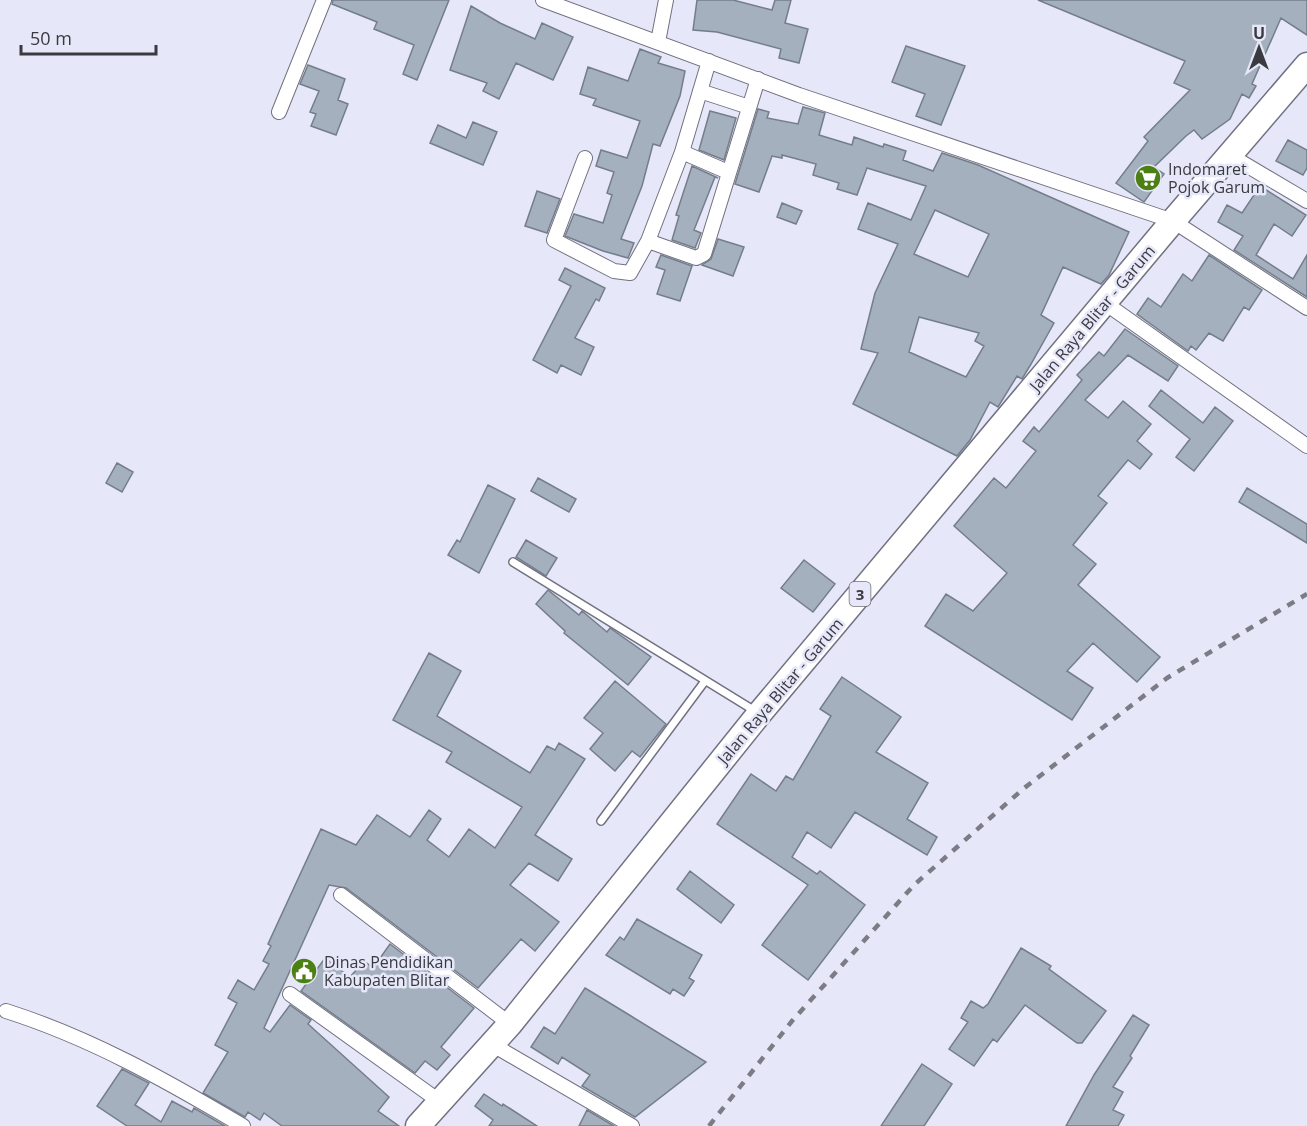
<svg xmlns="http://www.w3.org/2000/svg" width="1307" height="1126" viewBox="0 0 1307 1126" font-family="'Open Sans',sans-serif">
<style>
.building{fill:#a5b0be;stroke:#747e8b;stroke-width:1.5;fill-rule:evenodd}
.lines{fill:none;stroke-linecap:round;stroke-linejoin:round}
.service-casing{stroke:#717180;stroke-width:10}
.minor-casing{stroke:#717180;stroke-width:16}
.trunk-casing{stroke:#717180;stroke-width:27}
.service{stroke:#fff;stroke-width:7}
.minor{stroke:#fff;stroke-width:14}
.trunk{stroke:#fff;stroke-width:24}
.rail{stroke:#7b7c86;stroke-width:4.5;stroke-dasharray:8 8;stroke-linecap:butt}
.labels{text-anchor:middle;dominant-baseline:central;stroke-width:5;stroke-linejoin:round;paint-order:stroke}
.shield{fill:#e6e7f8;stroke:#6e6f78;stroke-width:1.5}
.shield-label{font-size:15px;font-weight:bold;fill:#3a3b41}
.poi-label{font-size:16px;fill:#3a3b41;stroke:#e6e7f8;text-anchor:start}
.street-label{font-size:16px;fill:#3a3b41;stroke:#e6e7f8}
</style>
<rect width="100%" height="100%" fill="#e6e7f8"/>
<!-- building -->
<path class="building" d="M333,0H449L417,80L403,74L414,45L374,29L377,22L332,4Z
M697,0H733L772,10L775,0H791L785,23L808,29L799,63L779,58L781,49L717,32L693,30Z
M1038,0H1307V35L1281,18L1252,84L1256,86L1249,98L1242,94L1230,119L1202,139L1194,130L1186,136L1154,167L1164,174L1144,202L1116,183L1148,141L1144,137L1190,90L1174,83L1185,61Z
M471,6L500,23L535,39L542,23L573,37L553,80L516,63L499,99L483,91L487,83L450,70Z
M906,46L965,66L941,125L916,116L925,94L892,82Z
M640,49L661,57L658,63L685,71L680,96L660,146L653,144L642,186L621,239L634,243L628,258L603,251L565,236L574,214L603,223L612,195L607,193L614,172L596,166L601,150L627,158L640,121L593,105L596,99L580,94L588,67L628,81Z
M308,65L345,79L338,100L348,104L336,135L311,126L316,114L310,112L319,91L300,84Z
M803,107L825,113L819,135L852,145L854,137L883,147L884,144L906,151L903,160L933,171L942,153L978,165L1129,232L1109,275L1101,284L1063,267L1041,315L1054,323L1031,364L1022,379L1017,376L998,407L990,402L970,440L957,456L853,404L878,353L861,349L875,293L898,244L858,229L868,203L911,220L926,186L867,168L857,195L837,189L839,183L813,175L816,164L782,155V158L772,156L759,192L735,184L758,109L769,112L767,118L798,124ZM935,210L989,234L968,277L914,254ZM919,317L979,333L975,341L984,346L966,377L909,352Z
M710,111L736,118L724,160L699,150Z
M473,122L497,132L483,165L430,143L438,125L466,138Z
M1288,140L1307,150V168L1303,175L1276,161Z
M692,166L718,178L715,177L694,230L701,233L695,248L672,240L679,216L676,215Z
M1260,186L1306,215L1292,236L1274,224L1256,255L1293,279L1307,255V297L1234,250L1243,236L1218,222L1227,205L1242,213Z
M537,191L560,199L547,233L525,226Z
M782,203L802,211L796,224L777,217Z
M718,239L744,247L733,276L702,265L711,259Z
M661,255L692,266L680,301L657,294L665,270L656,267Z
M1209,255L1262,290L1249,310L1244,307L1223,341L1209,333L1196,350L1191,346L1188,351L1137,314L1148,298L1161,307L1183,274L1192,281Z
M565,268L605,288L599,301L596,299L575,338L594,347L581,375L561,365L557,373L533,360L571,286L559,280Z
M1125,329L1178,366L1168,381L1128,355L1085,400L1108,418L1123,401L1151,424L1137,441L1152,454L1140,469L1128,460L1098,496L1107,503L1073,545L1096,564L1078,585L1160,657L1137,682L1093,643L1067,671L1093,688L1072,720L925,626L946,594L973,611L1007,573L954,526L994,478L1006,488L1036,451L1023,441L1034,427L1039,432L1082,380L1077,375L1099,352L1104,356Z
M1161,390L1203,423L1215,407L1233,421L1194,471L1176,457L1190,439L1149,406Z
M117,463L133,472L122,492L106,483Z
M538,478L576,499L569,512L531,491Z
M488,485L515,499L479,573L448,555L457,540L460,542Z
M1247,488L1307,524V543L1239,502Z
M526,540L557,558L546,576L516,557Z
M804,560L835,584L813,612L781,588Z
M548,590L579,615L582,611L607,632L610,628L651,657L628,685L564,633L565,631L536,604Z
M429,653L461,671L437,716L530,773L547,746L555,750L559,743L585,759L535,835L572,859L558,881L529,863L510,885L559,922L535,951L521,939L478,988L346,888L329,885L264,1028L270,1032L290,1005L311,1020L308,1024L389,1097L378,1111L399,1126H282L264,1113L260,1120L248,1112L245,1117L203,1093L228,1052L215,1045L237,1003L228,998L238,980L254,990L269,964L263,961L271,946L268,944L321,829L356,845L377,815L410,837L429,810L441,819L427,840L449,857L469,829L495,848L522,807L446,762L452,752L393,720Z
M842,677L901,717L876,752L928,783L907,819L937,837L927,855L855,812L831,848L807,832L792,857L817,874L820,871L865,905L808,980L762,945L808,885L717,824L751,774L776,791L786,776L793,780L831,716L820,709Z
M615,681L666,724L640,757L632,751L615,771L590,749L603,733L584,718Z
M690,871L734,905L721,923L677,889Z
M637,919L702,955L689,978L694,981L684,996L673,989L670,994L606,955L620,937L624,940Z
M390,944L474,1008L441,1047L450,1055L437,1070L425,1061L415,1073L301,991L325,958L350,977L364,961L373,968Z
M1021,948L1051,966L1049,969L1106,1011L1082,1043H1077L1025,1005L997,1042L993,1039L974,1066L949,1049L968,1022L961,1018L971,1001L983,1008L988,1004Z
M585,988L631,1016L706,1062L635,1117L582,1086L590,1075L562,1057L558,1064L531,1047L544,1027L555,1034Z
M1133,1015L1149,1025L1130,1056L1132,1058L1113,1087L1123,1092L1113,1110L1124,1115L1118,1126H1066L1094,1075Z
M922,1064L952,1084L924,1126H881Z
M122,1069L149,1083L135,1105L161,1122L172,1101L192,1112L194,1108L225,1126H127L97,1106Z
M484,1094L502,1106L503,1104L537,1126H489L493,1120L475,1106Z
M587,1110L614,1126H579Z"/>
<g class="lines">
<defs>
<path id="service" d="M513,562L755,711
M601,821L705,681"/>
<path id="minor" d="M543,0L799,95L1173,221L1307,308
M658,42L666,0
M700,91L749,107
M279,112L324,0
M682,152L728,172
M1231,156L1307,201
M585,158L554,240L614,271L630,273L648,241L682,152L709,61
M648,241L696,258L704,254L758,79
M1105,303L1307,446
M341,895L510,1024
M290,994L439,1101
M6,1011C91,1038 167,1081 243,1126
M493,1045L632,1126"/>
<path id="trunk" d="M418,1126L510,1024L759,714L1173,221L1307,65"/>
</defs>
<!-- service casing -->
<use href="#service" class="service-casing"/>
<!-- minor casing -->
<use href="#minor" class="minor-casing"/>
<!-- trunk casing -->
<use href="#trunk" class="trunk-casing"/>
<!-- service -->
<use href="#service" class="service"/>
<!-- minor -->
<use href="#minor" class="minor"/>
<!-- trunk -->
<use href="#trunk" class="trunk"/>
<!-- rail -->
<path class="rail" d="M709,1126L792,1021L914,885L1023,789L1167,678L1307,594"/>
</g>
<!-- icons -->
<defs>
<symbol id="supermarket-disc" viewBox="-11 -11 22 22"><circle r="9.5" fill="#4c8014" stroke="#e6e7f8"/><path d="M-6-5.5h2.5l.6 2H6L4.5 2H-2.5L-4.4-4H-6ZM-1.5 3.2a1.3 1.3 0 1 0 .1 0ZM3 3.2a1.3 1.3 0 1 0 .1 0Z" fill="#fff"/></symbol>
<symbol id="civic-disc" viewBox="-11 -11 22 22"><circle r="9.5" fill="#4c8014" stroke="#e6e7f8"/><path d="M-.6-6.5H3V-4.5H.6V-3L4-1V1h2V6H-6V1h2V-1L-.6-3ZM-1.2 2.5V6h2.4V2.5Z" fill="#fff"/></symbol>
</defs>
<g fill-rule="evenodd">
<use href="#supermarket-disc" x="1133" y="163" width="30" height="30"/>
<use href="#civic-disc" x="289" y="956" width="30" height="30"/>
</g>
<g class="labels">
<!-- shield labels -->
<rect class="shield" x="849.5" y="582" width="21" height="24" rx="4.5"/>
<g class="shield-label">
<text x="860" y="594">3</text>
</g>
<!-- poi labels -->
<g class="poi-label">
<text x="1168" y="169">Indomaret<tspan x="1168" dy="18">Pojok Garum</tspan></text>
<text x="324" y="962">Dinas Pendidikan<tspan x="324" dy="18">Kabupaten Blitar</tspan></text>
</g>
<!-- street labels -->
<g class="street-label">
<text transform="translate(1092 318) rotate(-50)">Jalan Raya Blitar - Garum</text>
<text transform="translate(780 691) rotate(-50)">Jalan Raya Blitar - Garum</text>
</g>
</g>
<!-- north arrow -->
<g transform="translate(1259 48)" stroke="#e6e7f8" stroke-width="4.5" paint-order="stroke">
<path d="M0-4.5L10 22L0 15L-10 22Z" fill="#3a3b41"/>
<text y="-9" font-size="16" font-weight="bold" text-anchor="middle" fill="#3a3b41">U</text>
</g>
<!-- scale -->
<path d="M21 45v9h135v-9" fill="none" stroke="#3a3b41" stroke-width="3"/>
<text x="30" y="45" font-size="18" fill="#3a3b41" stroke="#e6e7f8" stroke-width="4.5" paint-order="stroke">50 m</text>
</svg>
